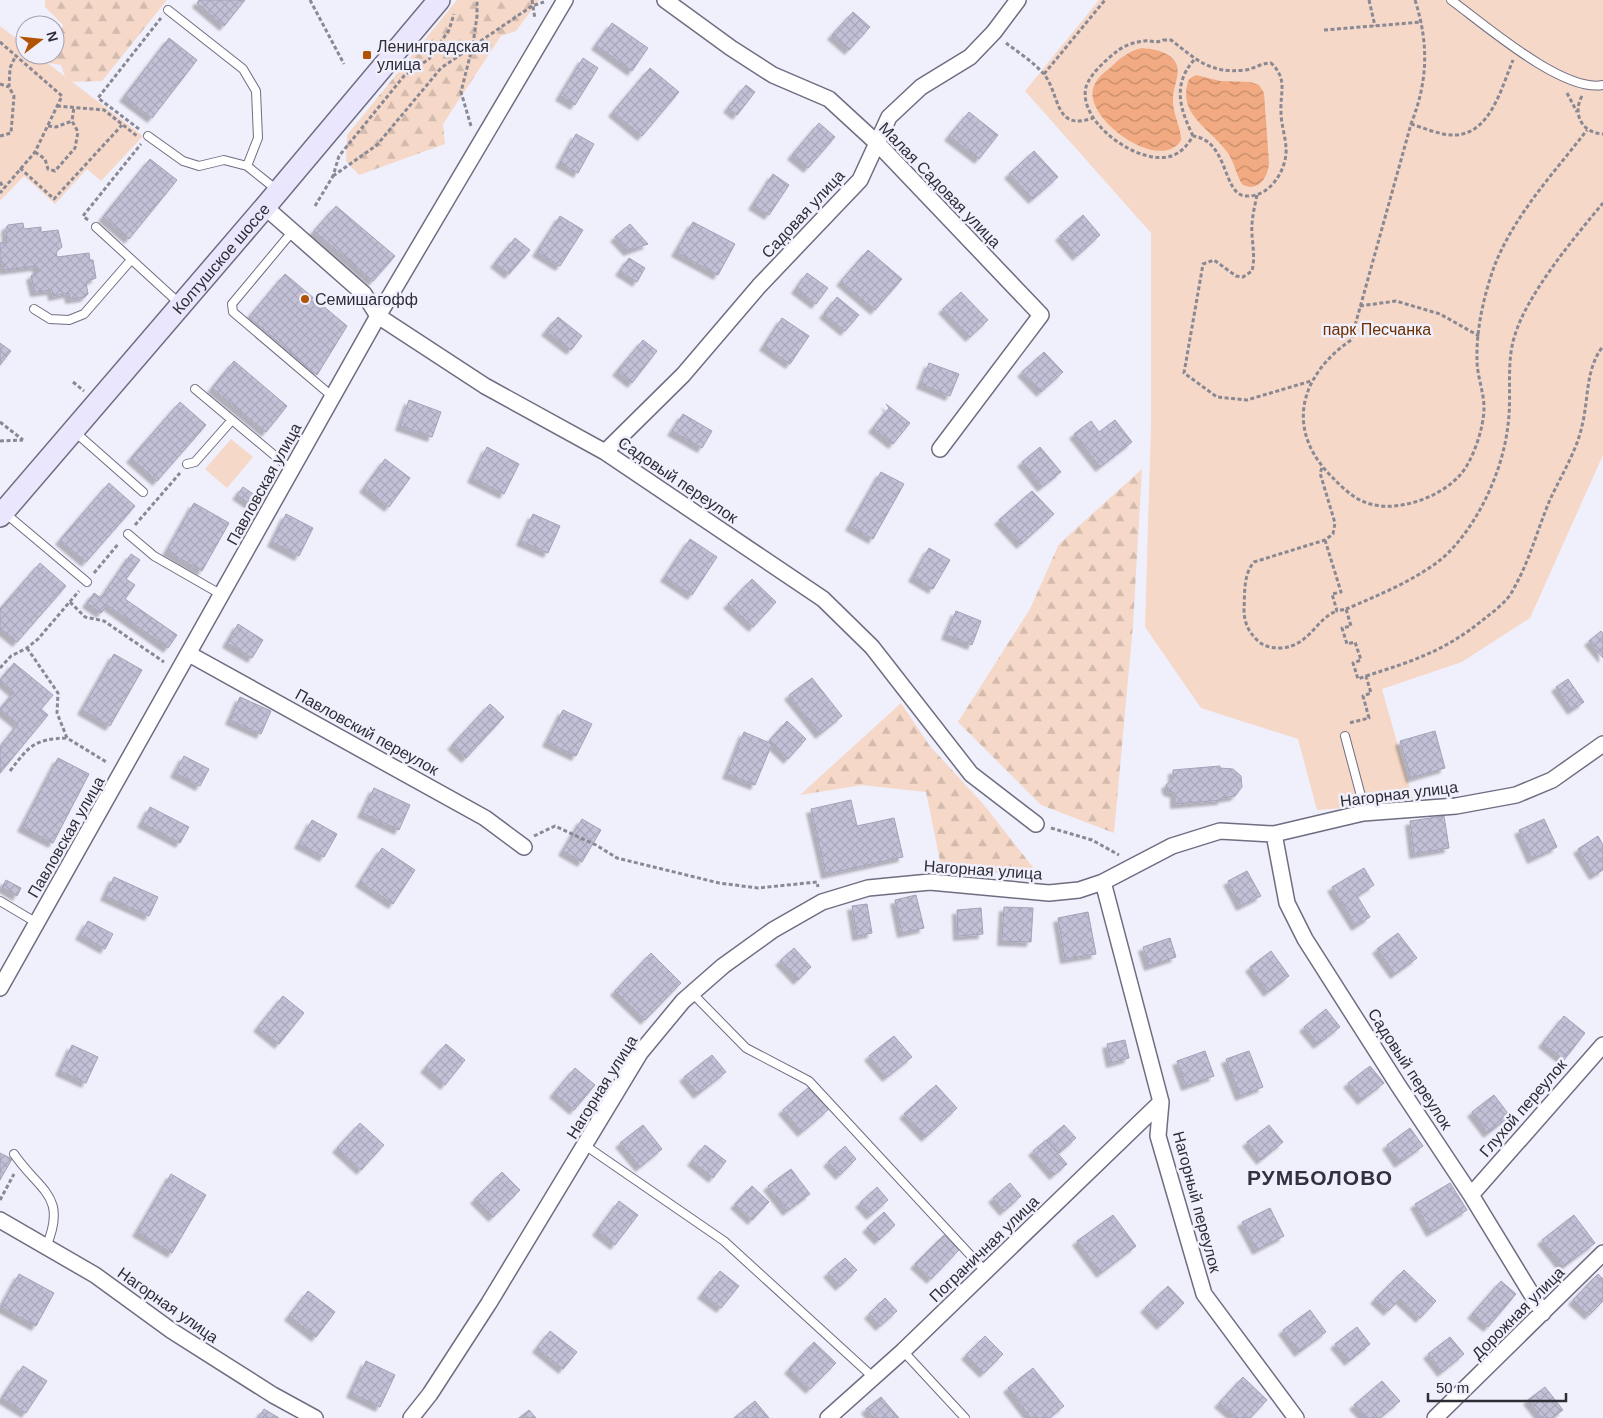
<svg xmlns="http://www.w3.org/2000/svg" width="1603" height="1418" viewBox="0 0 1603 1418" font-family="Arial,sans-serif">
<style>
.forest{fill:url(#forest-firs)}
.green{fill:#f5d8c8}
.water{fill:url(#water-waves)}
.building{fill:url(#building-cross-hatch);stroke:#a4a2b7;filter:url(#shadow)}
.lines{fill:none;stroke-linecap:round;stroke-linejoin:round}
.service-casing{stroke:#6f6d81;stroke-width:10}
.minor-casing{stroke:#6f6d81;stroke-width:18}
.secondary-casing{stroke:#6f6d81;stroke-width:24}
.path{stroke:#898893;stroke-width:3;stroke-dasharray:4 2.5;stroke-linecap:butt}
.service{stroke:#fff;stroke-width:8}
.minor{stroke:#fff;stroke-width:15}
.secondary{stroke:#e9e6fd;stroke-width:21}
.poi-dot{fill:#b25303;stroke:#f0effc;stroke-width:2}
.labels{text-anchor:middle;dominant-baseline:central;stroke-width:5;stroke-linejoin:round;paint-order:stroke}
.poi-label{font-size:16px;fill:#2e2d36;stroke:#f0effc;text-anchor:start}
.street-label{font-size:16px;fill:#2e2d36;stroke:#f0effc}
.park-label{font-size:16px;fill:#6d2f00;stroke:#f0effc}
.district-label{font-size:21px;font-weight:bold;letter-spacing:1px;fill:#323041;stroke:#f0effc}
</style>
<defs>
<pattern id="forest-firs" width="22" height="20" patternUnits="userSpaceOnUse" patternTransform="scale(1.25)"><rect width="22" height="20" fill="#f5d8c8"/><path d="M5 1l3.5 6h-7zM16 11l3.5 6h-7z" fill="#d2baac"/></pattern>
<pattern id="water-waves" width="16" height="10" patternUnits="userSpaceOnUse" patternTransform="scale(1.25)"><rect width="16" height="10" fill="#f1aa81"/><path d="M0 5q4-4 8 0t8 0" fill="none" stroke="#c48b6a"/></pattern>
<pattern id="building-cross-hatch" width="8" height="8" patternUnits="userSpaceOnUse" patternTransform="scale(1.25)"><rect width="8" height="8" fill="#c3c1d7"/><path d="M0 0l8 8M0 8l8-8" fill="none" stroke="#a8a6b9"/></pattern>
<filter id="shadow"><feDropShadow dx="-4.5" dy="4.5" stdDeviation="1" flood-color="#0004"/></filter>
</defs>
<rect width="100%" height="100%" fill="#f0effc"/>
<!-- forest -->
<path class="forest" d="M45,0H167L102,81L67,82L61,65L48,63L52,55H55V46L63,25L45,7Z
M457,0H539L516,31L501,36L443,124L445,144L359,175L346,161L347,135Z
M1142,469L1133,625L1114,833L1041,805L958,722L1030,609L1059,544Z
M901,703L929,745L984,805L1039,875L965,871L941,866L926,792L862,785L800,795Z"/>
<!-- green -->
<path class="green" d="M1099,0H1603V455L1530,618L1462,662L1382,689L1414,803L1317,810L1298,739L1201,708L1145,627L1151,425V233L1025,91Z
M0,26L25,45V55H37L143,136L101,181L87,169L55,204L24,176L0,201Z
M231,439L253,457L227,488L205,469Z"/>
<!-- water -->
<path class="water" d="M1142,48C1152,49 1160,50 1168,55C1187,67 1172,84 1173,101C1173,115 1181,127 1181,140C1161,174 1085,120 1093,89C1095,80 1103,73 1110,68C1120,58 1129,51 1142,48Z
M1196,75L1220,81L1250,82L1259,85L1264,93L1269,163C1268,177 1259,192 1243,185C1236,176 1235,163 1228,153C1210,128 1176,114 1189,79Z"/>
<!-- building -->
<path class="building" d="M199,0H245L224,26L197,3Z
M853,12L870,27L849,50L832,35Z
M612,23L648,48L632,71L596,45Z
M169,38L197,60L152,118L124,97Z
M583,58L598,68L575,105L560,96Z
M650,68L679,92L642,136L613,112Z
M746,85L755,92L737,115L728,108Z
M969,112L998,135L979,159L949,136Z
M819,123L835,137L808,168L792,155Z
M576,134L594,144L578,173L560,163Z
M1034,151L1058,177L1033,199L1009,174Z
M150,159L177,180L129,239L103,217Z
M773,174L789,185L769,215L753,205Z
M336,206L395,256L373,281L314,231Z
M1083,215L1100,235L1077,256L1060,236Z
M560,216L583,230L560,266L537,252Z
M693,222L735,244L718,275L676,252Z
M23,223L24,229L41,227V232L58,230L62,247L56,252L57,257L89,253L90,260H93L96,278L86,282L88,294L85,297L70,299L69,293L53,296L52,290L35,292L31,276L38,271L37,266L4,270L3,262L0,263V243L7,242L6,228L8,225Z
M630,224L648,244L628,251L615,237Z
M515,238L530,250L509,274L495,263Z
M868,250L902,279L875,310L841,281Z
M629,258L645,268L637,282L620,271Z
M807,273L828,288L816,304L796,289Z
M285,274L347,326L317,375L249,317Z
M961,292L988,320L970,337L943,309Z
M837,297L859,315L845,331L824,314Z
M558,317L582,336L571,350L546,331Z
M782,318L809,336L790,364L764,346Z
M643,340L657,351L632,383L617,371Z
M0,343L11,351L0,365Z
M1044,352L1063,372L1041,392L1022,372Z
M234,361L287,406L266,432L212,388Z
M929,363L959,374L950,396L921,384Z
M409,400L441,412L432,437L400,426Z
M180,402L206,425L157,481L131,458Z
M886,404L910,423L893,444L873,428L889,408Z
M683,414L712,431L702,448L672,431Z
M1115,420L1132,442L1100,467L1074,434L1091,421L1099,432Z
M487,447L519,464L504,494L472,478Z
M1040,447L1061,472L1042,487L1022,462Z
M385,459L410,478L389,507L364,488Z
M881,472L904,484L873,539L850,526Z
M109,483L135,506L86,562L60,540Z
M243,487L256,496L250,504L237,495Z
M1032,491L1054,514L1021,544L999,520Z
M194,503L229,523L202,571L167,551Z
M286,514L313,528L299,556L272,542Z
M533,514L560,526L548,553L521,541Z
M690,539L717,557L692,595L665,577Z
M929,548L950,560L933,589L913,577Z
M131,554L140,560L126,579L135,585L125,599L177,635L168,648L107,605L101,613L87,603L94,593L101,598Z
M40,563L66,586L17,642L0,628V609Z
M752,579L776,602L753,627L728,604Z
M956,611L981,621L972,645L946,635Z
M238,624L263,640L252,658L227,643Z
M1601,631L1603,634V658L1589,641Z
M114,654L142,670L110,726L82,710Z
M14,663L53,695L41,709L48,715L0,773V747L18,724L0,709L14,692L0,680Z
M812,678L842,716L820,734L789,695Z
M1568,679L1584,702L1572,710L1556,687Z
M240,697L271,711L261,734L230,720Z
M490,704L504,717L466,758L452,745Z
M563,710L592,724L576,756L547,742Z
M787,721L806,739L788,759L769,741Z
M1435,731L1445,768L1411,778L1400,741Z
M744,732L772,744L755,785L727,774Z
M184,756L209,769L200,786L175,773Z
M58,758L89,774L53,843L22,827Z
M1220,766V768L1233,769L1241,776L1242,787L1235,796L1222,798V800L1175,804V793L1168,791L1166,785L1173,779V770Z
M374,788L410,805L399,830L362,813Z
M851,800L857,826L894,818L903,857L826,874L811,809Z
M150,807L189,827L180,843L142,823Z
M1444,816L1449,848L1414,854L1410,821Z
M582,819L601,830L582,862L563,851Z
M1544,819L1557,847L1532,859L1519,830Z
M312,820L337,834L324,857L299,844Z
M1598,836L1603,845V870L1594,875L1578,849Z
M382,848L415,870L393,904L360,882Z
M1364,868L1374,885L1357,896L1370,917L1356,926L1332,887Z
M1247,871L1261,896L1241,906L1228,881Z
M114,877L158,897L149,916L105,896Z
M6,880L21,888L17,896L2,887Z
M916,895L924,928L902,933L895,900Z
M867,904L872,933L857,936L852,906Z
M1004,907L1033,908L1031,942L1002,941Z
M981,908L983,934L958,936L957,910Z
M1088,912L1096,954L1065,959L1058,918Z
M88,921L113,934L105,949L80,935Z
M1398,933L1417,958L1395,974L1377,949Z
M1170,938L1176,957L1149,966L1143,947Z
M794,948L811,967L798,980L780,961Z
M1271,951L1289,976L1268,992L1250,967Z
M651,953L681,983L645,1020L615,991Z
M283,996L304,1013L279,1044L258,1027Z
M1326,1009L1340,1027L1318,1044L1304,1027Z
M1564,1016L1585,1033L1564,1060L1543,1043Z
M894,1036L912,1057L887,1077L869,1056Z
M1125,1040L1129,1058L1111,1063L1107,1044Z
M446,1044L465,1060L445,1085L425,1068Z
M72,1045L98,1057L86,1083L60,1071Z
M1205,1051L1214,1076L1186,1086L1177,1061Z
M1249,1051L1263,1087L1240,1096L1226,1059Z
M712,1055L726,1072L698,1094L684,1077Z
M1370,1066L1384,1083L1362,1100L1348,1083Z
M575,1068L595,1085L574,1110L554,1093Z
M936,1085L957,1108L926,1137L904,1114Z
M809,1087L829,1109L802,1132L783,1110Z
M1494,1095L1510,1116L1488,1133L1472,1112Z
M360,1123L384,1145L361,1170L337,1148Z
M643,1125L662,1149L640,1167L620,1143Z
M1064,1125L1076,1138L1059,1153L1047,1140Z
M1269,1125L1283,1142L1261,1160L1247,1142Z
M1410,1128L1423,1146L1399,1163L1387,1145Z
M1046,1140L1067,1164L1054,1175L1033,1151Z
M705,1145L726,1161L713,1178L692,1161Z
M845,1146L856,1159L840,1175L828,1162Z
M0,1153L12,1159L0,1180Z
M791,1169L810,1194L787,1211L768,1186Z
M502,1172L520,1190L493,1217L475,1199Z
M171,1174L206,1195L172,1253L137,1232Z
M1010,1183L1021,1196L1004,1211L993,1198Z
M1450,1183L1467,1210L1431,1232L1415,1204Z
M752,1186L769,1202L752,1220L735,1204Z
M877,1187L888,1200L871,1215L860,1203Z
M619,1201L638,1215L615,1245L597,1231Z
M1270,1208L1284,1236L1257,1250L1242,1222Z
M884,1212L895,1225L879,1240L867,1228Z
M1113,1215L1136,1246L1101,1273L1077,1241Z
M1574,1215L1595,1243L1563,1267L1542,1240Z
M944,1235L959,1250L931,1279L915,1264Z
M845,1258L857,1270L840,1286L828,1273Z
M1404,1270L1436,1301L1420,1318L1400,1299L1388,1311L1375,1299Z
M720,1271L739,1286L721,1308L702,1294Z
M19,1274L54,1293L36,1326L1,1307Z
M1598,1274L1603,1279V1301L1589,1315L1573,1300Z
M1501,1281L1516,1294L1488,1327L1472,1314Z
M1168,1286L1184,1303L1161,1325L1145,1308Z
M308,1291L335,1312L316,1337L289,1316Z
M885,1298L897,1311L880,1326L869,1314Z
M1310,1310L1326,1332L1299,1352L1283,1330Z
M1357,1327L1370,1344L1349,1361L1335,1344Z
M550,1331L577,1352L563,1369L537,1348Z
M985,1336L1003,1354L984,1373L966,1355Z
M1450,1337L1464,1354L1442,1372L1428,1354Z
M814,1342L836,1363L810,1389L789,1369Z
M366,1361L395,1375L380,1407L351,1393Z
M23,1366L47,1381L26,1413L2,1398Z
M1033,1368L1064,1406L1049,1418H1031L1008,1388Z
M1243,1377L1267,1400L1250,1418H1236L1219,1403Z
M1382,1381L1400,1401L1380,1418H1366L1354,1405Z
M1545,1387L1563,1410L1552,1418H1542L1528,1400Z
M881,1397L899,1418H873L866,1409Z
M755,1401L769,1418H734Z
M264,1409L279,1418H258Z
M529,1410L536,1418H519Z"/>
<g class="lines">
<defs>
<path id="service" d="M1451,0C1484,24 1563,93 1603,85
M168,10L243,69L256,91L258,138L247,166
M148,136L183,161L199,166L224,160L247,166L277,190
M96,227L180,304
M292,232L232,304L233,312L333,397
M34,309L50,319L69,320L84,314L131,260
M195,389L292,470
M75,432L143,492
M187,464L195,462L232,420
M5,513L87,582
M128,534L154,556L222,595
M1345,736L1361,796L1363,813
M0,901L37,923
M693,994L746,1048L809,1081L986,1272
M586,1146L724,1241L874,1378
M14,1154C40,1192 68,1195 46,1247
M903,1351L965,1418"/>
<path id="minor" d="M665,0L731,48L773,75L829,99L878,144L1041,315L940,449
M265,207L364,294L378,316L485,386L605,452L823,599L872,647L971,774L1036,824
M605,452L683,375L759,286L860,180L889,117L921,87L970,57L994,32L1018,0
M189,654L485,818L524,847
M1274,834L1287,903L1305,939L1398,1085L1471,1195L1543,1313
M1103,882L1161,1102L1158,1136L1204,1294L1296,1418
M0,988L378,316L565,0
M1471,1195L1603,1045
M0,1220L95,1275L172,1331L273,1395L315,1418
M411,1418L430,1394L489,1303L640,1053L683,1001L723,966L773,930L822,902L868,888L930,882L1049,893L1079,890L1103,882L1172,846L1220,831L1274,834L1363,813L1456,806L1516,795L1552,780L1603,744
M828,1418L903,1351L1161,1102
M1435,1418L1603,1253"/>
<g id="secondary">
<path id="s1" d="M0,516L265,207L439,0"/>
</g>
</defs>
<!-- service casing -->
<use href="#service" class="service-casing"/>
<!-- minor casing -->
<use href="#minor" class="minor-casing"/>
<!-- secondary casing -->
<use href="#secondary" class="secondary-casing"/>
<!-- path -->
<path class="path" d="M310,0L344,64
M532,0L535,19
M1369,0L1375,26
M1415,0C1429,44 1428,81 1411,124L1351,340C1299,376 1284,431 1334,479C1341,486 1350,495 1360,500C1390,516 1439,499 1460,475C1473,461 1484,427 1484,408C1484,392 1477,376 1477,360C1476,330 1484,295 1494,267C1514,215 1554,173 1587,130
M1324,30L1422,22
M1163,40H1171C1196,59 1209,74 1245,70C1254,69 1261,63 1271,63C1288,79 1280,92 1281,112C1281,126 1287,140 1286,154C1284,174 1268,198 1245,196C1222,193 1229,141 1193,136C1188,144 1183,151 1174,155C1142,169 1077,123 1086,87C1090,74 1105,61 1116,52C1123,46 1134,42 1144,41C1151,40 1156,44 1163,40Z
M0,42L62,96L35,152L0,193
M1006,43C1018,52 1033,62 1043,73C1061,94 1053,132 1093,118
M1044,74L1105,0
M0,84L9,87
M1567,93L1577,112
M1582,96C1572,114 1582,133 1603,134
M57,106L104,110L137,136
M1411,124C1424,128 1442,136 1456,135C1491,133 1502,86 1513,60
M48,126L56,127L72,121
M471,126L461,92L473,44L477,16V0
M139,129L98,98L161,18
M0,136L11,133L14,96L9,87L10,68L16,55
M1193,136C1180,109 1172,85 1194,60
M35,152L45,159L48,169L55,171L75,148L78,132L72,121L74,107
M20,168L54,199L122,125
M333,176L377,145L441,68L532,6L544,2
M0,182L4,188
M1257,195C1254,209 1251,222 1252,235C1253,248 1255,259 1252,271L1243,277L1236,276L1214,260L1203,264L1184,373L1217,397L1247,400L1311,381
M315,206L333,176L339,156L404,76L429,59L449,30L454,14
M88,220L83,216L141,144
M1360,306L1396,301L1440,314L1479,336
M73,382L84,391
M0,422L23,440
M0,441L23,440
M1322,468L1320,473L1335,523L1333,534L1325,540L1254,562C1243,575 1245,593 1244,609C1244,622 1248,631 1257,640C1264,647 1272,648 1281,648C1310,646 1316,618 1337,611
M135,525L180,473
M1325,540L1341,592L1332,594L1337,611L1346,609L1351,626L1342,628L1347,644L1355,642L1361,660L1353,663L1358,679L1366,676L1371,693L1363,696L1369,718L1349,723
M94,573L119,543
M70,602L85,617L104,621L164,662
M1346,609C1377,596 1428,575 1451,550C1481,518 1503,469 1508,425C1512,396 1506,366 1514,338C1526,295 1574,238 1603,203
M27,648L58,693L57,713L67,738L108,763
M0,668L11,656L27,648L38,639L79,591
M1366,676C1413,661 1445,651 1484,619C1494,611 1507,602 1513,590C1529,562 1537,531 1549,502C1560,477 1576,453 1582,426C1589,398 1585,370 1603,346
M10,771C29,746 34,739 67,738
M1051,828L1092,840L1119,855
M534,836L555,826L596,845L617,858L719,883L758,888L817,882L818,887
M0,1200L14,1174"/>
<!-- service -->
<use href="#service" class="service"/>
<!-- minor -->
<use href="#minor" class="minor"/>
<!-- secondary -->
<use href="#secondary" class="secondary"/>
</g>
<!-- markers -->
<g class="poi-dot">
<rect x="362" y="50" width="10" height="10" rx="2.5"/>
<circle cx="305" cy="299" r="5"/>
</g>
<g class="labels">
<!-- poi labels -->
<g class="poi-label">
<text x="377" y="46">Ленинградская<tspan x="377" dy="18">улица</tspan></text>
<text x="315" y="299">Семишагофф</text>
</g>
<!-- street labels -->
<g class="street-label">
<text transform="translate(940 185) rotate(46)">Малая Садовая улица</text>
<text transform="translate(803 214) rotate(-47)">Садовая улица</text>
<text stroke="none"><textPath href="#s1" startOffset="339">Колтушское шоссе</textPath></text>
<text transform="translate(678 480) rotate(34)">Садовый переулок</text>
<text transform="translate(264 484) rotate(-61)">Павловская улица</text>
<text transform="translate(367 732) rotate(29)">Павловский переулок</text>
<text transform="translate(1399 794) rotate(-7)">Нагорная улица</text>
<text transform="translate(66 837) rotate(-60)">Павловская улица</text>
<text transform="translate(983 870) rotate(4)">Нагорная улица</text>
<text transform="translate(1410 1069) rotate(57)">Садовый переулок</text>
<text transform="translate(602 1087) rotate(-58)">Нагорная улица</text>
<text transform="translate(1523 1108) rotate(-49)">Глухой переулок</text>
<text transform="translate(1197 1202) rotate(75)">Нагорный переулок</text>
<text transform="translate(984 1249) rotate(-44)">Пограничная улица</text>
<text transform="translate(168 1305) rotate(35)">Нагорная улица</text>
<text transform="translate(1518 1313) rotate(-45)">Дорожная улица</text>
</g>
<!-- park labels -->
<g class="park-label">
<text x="1377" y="329">парк Песчанка</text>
</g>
<!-- district labels -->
<g class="district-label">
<text x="1320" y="1177">РУМБОЛОВО</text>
</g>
</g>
<!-- north arrow -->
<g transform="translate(40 40) rotate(74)"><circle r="24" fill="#f0effc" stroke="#a2a1ad"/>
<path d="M0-4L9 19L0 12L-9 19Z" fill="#b25303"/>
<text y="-8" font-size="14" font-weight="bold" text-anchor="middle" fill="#2e2d36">N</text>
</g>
<!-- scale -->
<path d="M1428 1393v8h138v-8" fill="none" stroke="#2e2d36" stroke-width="2.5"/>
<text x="1436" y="1393" font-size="15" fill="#2e2d36" stroke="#f0effc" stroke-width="4" paint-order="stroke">50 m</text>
</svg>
